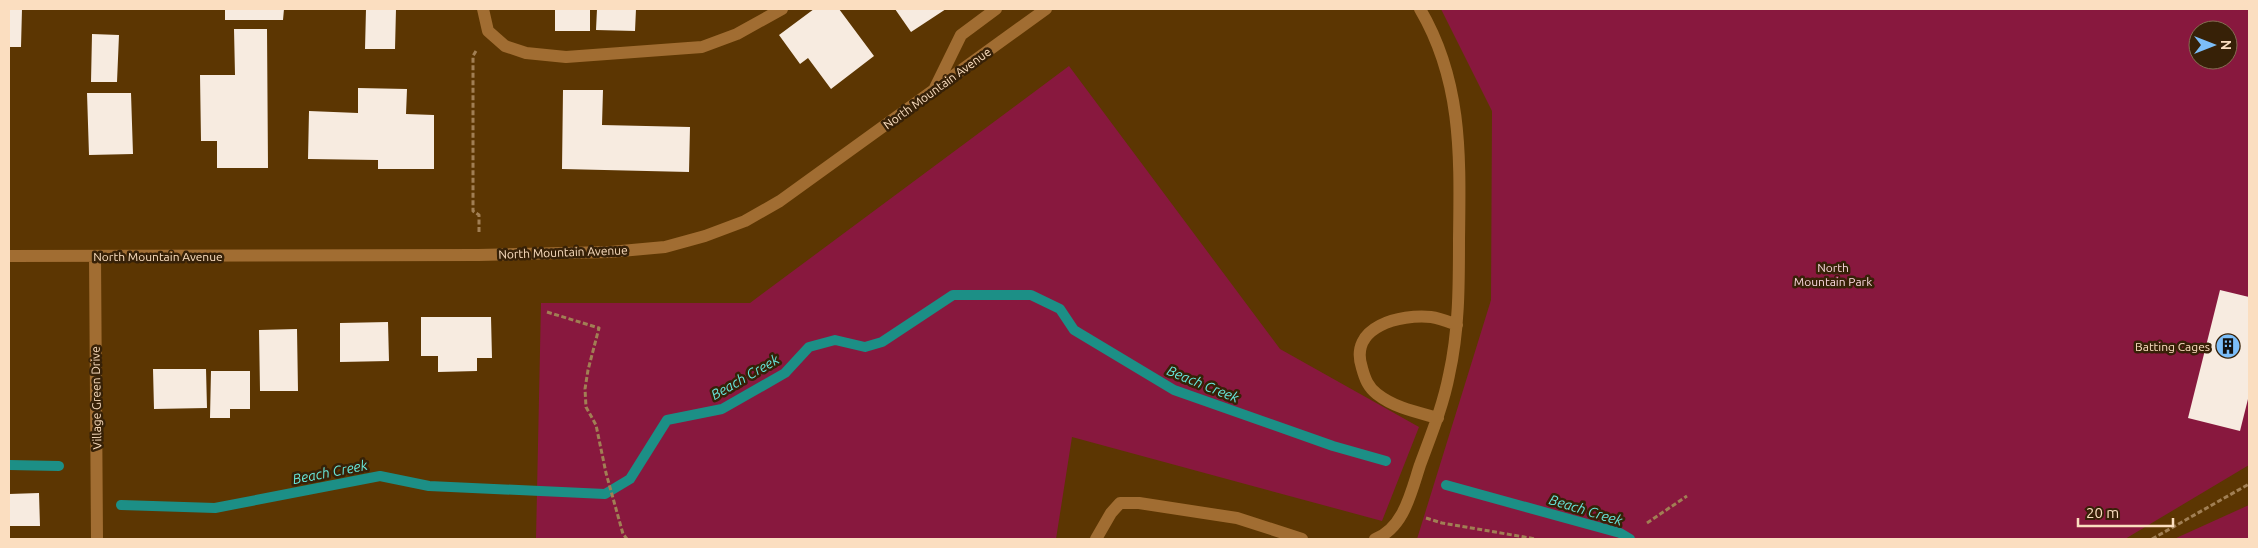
<svg xmlns="http://www.w3.org/2000/svg" width="2258" height="548" viewBox="0 0 2258 548" font-family="Ubuntu,sans-serif">
<style>
.green{fill:#88183e;fill-rule:evenodd}
.lines{fill:none;stroke-linecap:round;stroke-linejoin:round}
.stream{stroke:#1c8f86;stroke-width:10}
.building{fill:#f7ebe0}
.path{stroke:#a17f54;stroke-width:3;stroke-dasharray:5 2.5;stroke-linecap:butt}
.minor{stroke:#a16d32;stroke-width:12}
.labels{text-anchor:middle;dominant-baseline:central;stroke-width:5;stroke-linejoin:round;paint-order:stroke}
.street-label{font-size:12px;fill:#fbdec0;stroke:#372107}
.park-label{font-size:12px;fill:#fad8dd;stroke:#372107}
.poi-label{font-size:12px;fill:#fbdec0;stroke:#372107;text-anchor:end}
.water-label{font-size:14px;font-style:italic;fill:#67e7db;stroke:#372107}
</style>
<rect width="100%" height="100%" fill="#5c3602"/>
<!-- green -->
<path class="green" d="M1441,9H2249V465L2125,539H1417L1491,300L1492,111ZM2198,30H2228V60H2198Z
M1069,66L1280,349L1419,427L1382,521L1072,437L1056,539H536L541,303H750Z
M2249,505V539H2174Z"/>
<g class="lines">
<!-- stream -->
<path class="stream" d="M9,465L59,466
M1446,485L1620,533L1630,539
M121,505L215,508L380,476L429,486L605,494L630,479L667,420L722,409L785,373L809,347L835,340L865,347L882,342L953,295H1031L1060,309L1074,330L1174,390L1333,446L1386,461"/>
</g>
<!-- building -->
<path class="building" d="M9,9H22L21,47H9Z
M225,9H284L283,20H225Z
M366,9H396L395,49H365Z
M555,9H590V31H555Z
M597,9H636L635,31L596,30Z
M814,9H839L874,56L831,89L808,58L800,64L779,35Z
M895,9H946L911,32Z
M234,29H267L268,168H217V141H201L200,75H235Z
M92,34L119,35L117,82H91Z
M358,88L407,89L406,114L434,115V169H378V160L308,159L309,111L358,113Z
M563,90H603L602,125L690,127L689,172L562,169Z
M87,93H131L133,154L89,155Z
M2220,290L2249,297V395L2240,431L2188,418Z
M421,317H491L492,358H477V371L438,372V356H421Z
M388,322L389,361L340,362V323Z
M297,329L298,391H260L259,330Z
M153,369H206L207,408L154,409Z
M211,371H250V409H230V418H210Z
M39,493L40,526H9V494Z"/>
<g class="lines">
<!-- path -->
<path class="path" d="M476,51L473,56V211L479,215V233
M547,312L599,328L588,370L585,389L586,407L596,425L606,473L623,534L627,539
M1426,518L1442,523L1536,539
M1647,523L1687,496
M2152,539L2249,484"/>
<!-- minor -->
<path class="minor" d="M483,9L488,31L505,46L526,53L566,57L702,47L737,34L782,9
M935,88L961,35L996,9
M9,256L478,255L610,252L665,247L705,236L745,221L780,201L1046,9
M95,256L97,539
M1438,418C1416,412 1395,408 1377,394C1368,387 1365,379 1362,368C1348,326 1401,314 1431,317C1440,318 1449,322 1457,325
M1096,539L1111,513L1120,503H1139L1237,518L1302,539
M1375,539C1404,528 1411,492 1420,465C1431,435 1443,406 1449,375C1459,331 1459,285 1459,240C1460,158 1463,82 1420,9"/>
</g>
<!-- icons -->
<defs>
<symbol id="building-disc" viewBox="-11 -11 22 22"><circle r="9.5" fill="#7cbef9" stroke="#372107"/><path d="M-4-6H4V6H1V3H-1V6H-4ZM-2.5-4.3h1.7v1.8h-1.7ZM.8-4.3h1.7v1.8H.8ZM-2.5-1h1.7V.8h-1.7ZM.8-1h1.7V.8H.8Z" fill="#111"/></symbol>
</defs>
<g fill-rule="evenodd">
<use href="#building-disc" x="2214" y="332" width="28" height="28"/>
</g>
<g class="labels">
<!-- street labels -->
<g class="street-label">
<text transform="translate(937 88) rotate(-36)">North Mountain Avenue</text>
<text transform="translate(563 252) rotate(-2)">North Mountain Avenue</text>
<text x="158" y="256">North Mountain Avenue</text>
<text transform="translate(96 398) rotate(-91)">Village Green Drive</text>
</g>
<!-- park labels -->
<g class="park-label">
<text x="1833" y="267">North<tspan x="1833" dy="14">Mountain Park</tspan></text>
</g>
<!-- poi labels -->
<g class="poi-label">
<text x="2210" y="346">Batting Cages</text>
</g>
<!-- water labels -->
<g class="water-label">
<text transform="translate(745 377) rotate(-30)">Beach Creek</text>
<text transform="translate(1203 384) rotate(22)">Beach Creek</text>
<text transform="translate(330 472) rotate(-11)">Beach Creek</text>
<text transform="translate(1586 510) rotate(17)">Beach Creek</text>
</g>
</g>
<!-- border -->
<rect width="2258" height="548" fill="none" stroke="#fbdec0" stroke-width="20"/>
<!-- north arrow -->
<g transform="translate(2213 45) rotate(90)"><circle r="24" fill="#372107" stroke="#856d51"/>
<path d="M0-4L9 19L0 12L-9 19Z" fill="#7cbef9"/>
<text y="-8" font-size="14" font-weight="bold" text-anchor="middle" fill="#fbdec0">N</text>
</g>
<!-- scale -->
<path d="M2078 518v8h95v-8" fill="none" stroke="#fbdec0" stroke-width="2.5"/>
<text x="2086" y="518" font-size="15" fill="#fbdec0" stroke="#372107" stroke-width="4" paint-order="stroke">20 m</text>
</svg>
